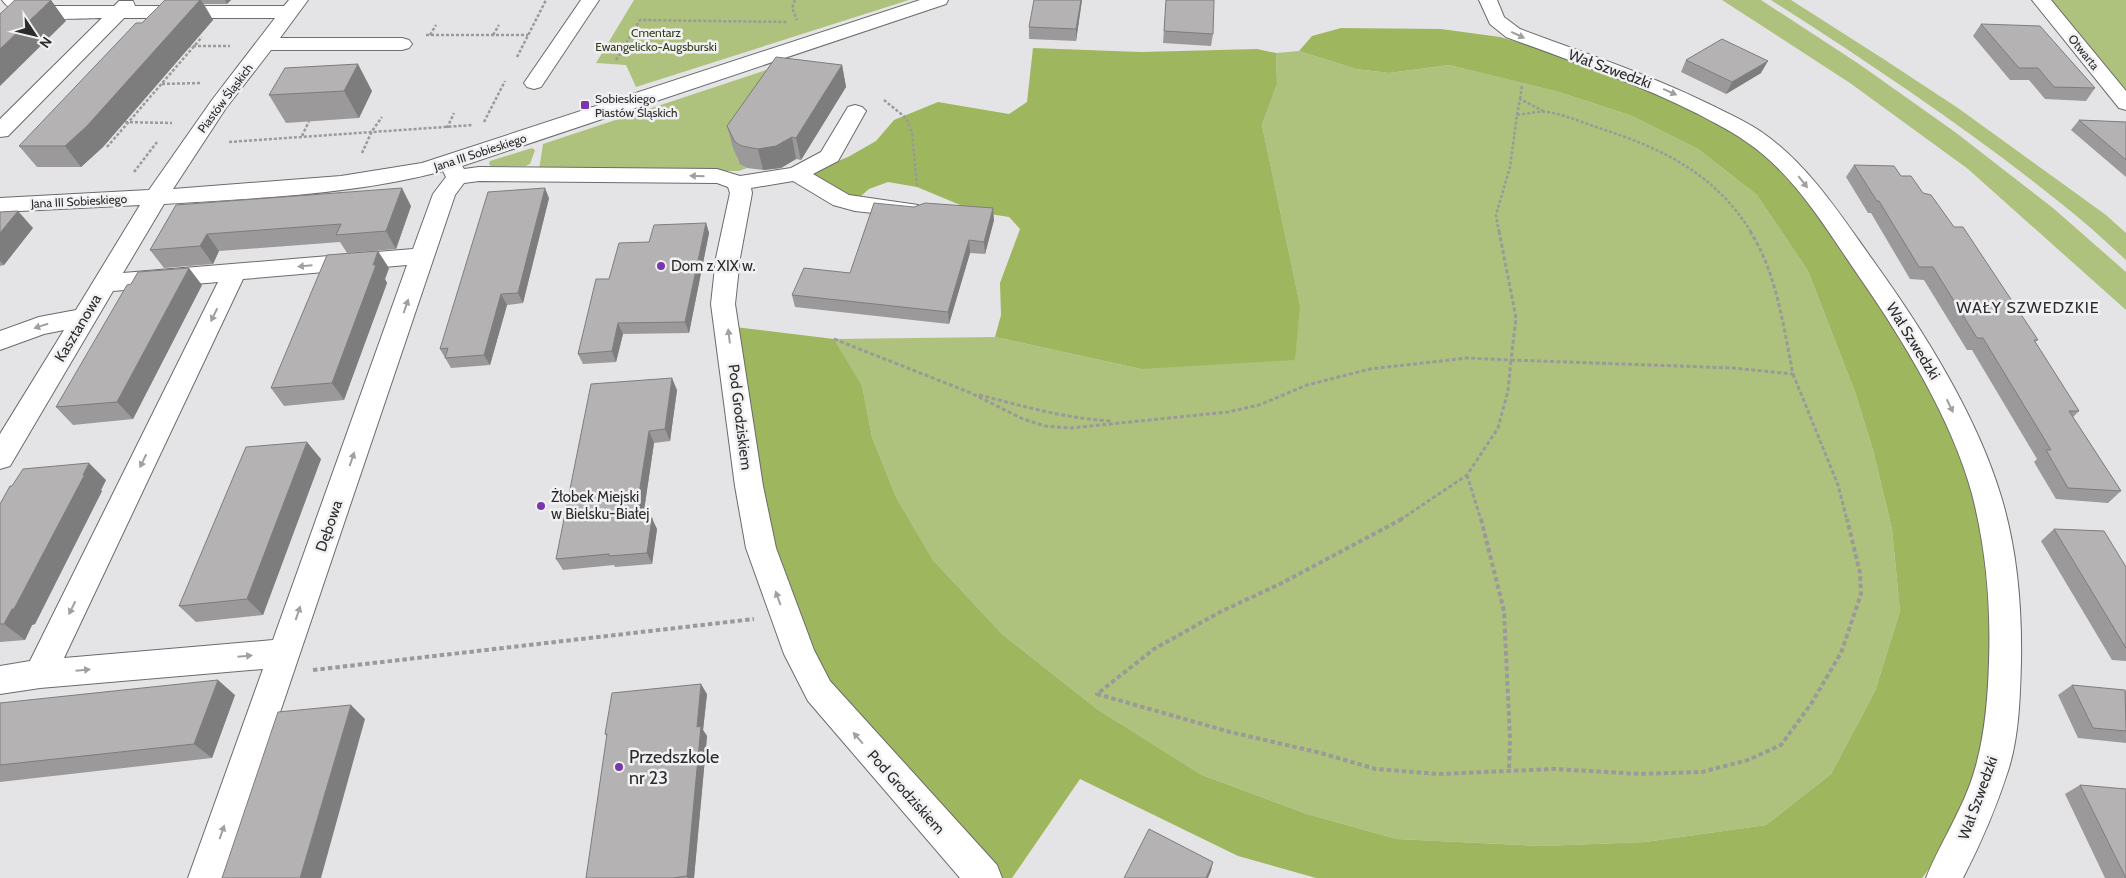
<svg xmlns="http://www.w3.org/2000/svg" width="2126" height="878" viewBox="0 0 2126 878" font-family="Cabin,sans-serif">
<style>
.green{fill:#aec27d}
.forest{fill:#9eb75e}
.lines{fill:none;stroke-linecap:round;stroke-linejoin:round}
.minor-casing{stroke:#6b6b6c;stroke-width:2}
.path-far2{stroke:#9a9a9b;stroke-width:2.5;stroke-dasharray:3 2;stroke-linecap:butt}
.path-far1{stroke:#9a9a9b;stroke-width:3;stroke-dasharray:4 2.5;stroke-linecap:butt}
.path{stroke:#9a9a9b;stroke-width:4;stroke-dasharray:4.5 3;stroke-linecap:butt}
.minor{fill:#fff;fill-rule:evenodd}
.wall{fill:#9b999a}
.shaded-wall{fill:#7e7d7d}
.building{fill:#b4b2b3;stroke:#7e7d7d}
.oneway{fill:#a0a0a0}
.poi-dot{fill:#7a37ab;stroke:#f1f1f3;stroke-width:2}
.labels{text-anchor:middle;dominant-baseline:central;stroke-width:5;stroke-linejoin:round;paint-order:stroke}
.far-park-label{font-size:12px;fill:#323c17;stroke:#f1f1f3}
.far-street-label{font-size:12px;fill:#2c2c2c;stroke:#f1f1f3}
.far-poi-label{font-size:12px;fill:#2c2c2c;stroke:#f1f1f3;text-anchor:start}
.street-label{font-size:15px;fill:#2c2c2c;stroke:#f1f1f3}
.poi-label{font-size:15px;fill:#2c2c2c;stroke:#f1f1f3;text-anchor:start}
.neighbourhood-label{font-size:16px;letter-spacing:1px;fill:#2d2d2f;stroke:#f1f1f3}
.near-poi-label{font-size:18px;fill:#2c2c2c;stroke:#f1f1f3;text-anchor:start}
</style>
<rect width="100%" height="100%" fill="#e4e4e6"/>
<!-- green -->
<path class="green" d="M634,0H909L636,87L626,65L596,63Z
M1722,0H1761L1859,64L1955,132L2053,208L2126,272V310L1968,169L1850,83Z
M1771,0H1791L1885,60L1958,108L2106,215L2126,233V260C2105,241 2085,222 2063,205C1970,130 1871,64 1771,0Z
M2047,0H2126V96Z
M1299,51L1356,69L1389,73L1449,65L1559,92L1632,116L1698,149L1757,195L1808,271L1855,392L1873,450L1892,529L1900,611L1875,691L1831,774L1766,825L1645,842L1542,846L1397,839L1307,814L1202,775L1097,709L1002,634L933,560L896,497L872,437L862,385L834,339L995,337L1141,369L1300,305L1262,125L1277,84L1276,53Z
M769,69L736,150C736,159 739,163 747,168L739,171L539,170L543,144Z
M532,148L535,150L530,164L526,166H491L489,164L490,161Z"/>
<!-- forest -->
<path class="forest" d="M1341,28L1441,29L1500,37L1558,54L1701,111L1771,155L1817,209L1925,375L1971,478L1995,612L1990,695L1976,773L1940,855L1922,878H1316L1238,856L1080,779L1012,878H999L827,684L770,546L735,327L834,339L862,385L872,437L896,497L933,560L1002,634L1097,709L1202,775L1307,814L1397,839L1542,846L1645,842L1766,825L1831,774L1875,691L1900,611L1892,529L1873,450L1855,392L1808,271L1757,195L1698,149L1632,116L1559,92L1449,65L1389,73L1356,69L1299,51L1312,36Z
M1033,48L1141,52L1257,49L1276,53L1277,84L1262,125L1300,305L1295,360L1141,369L995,337L1001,315L1000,283L1020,229L1009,217L977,212L917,187L888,182L869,189L861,196L853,198L836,190L815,175L816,170L848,157L876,141L894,120L938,102L1009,114L1027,102Z"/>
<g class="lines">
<defs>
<path id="minor" d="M2,0H23L29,4L38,6H114L119,1H133L135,6H284L289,0H308L280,38H402L409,40L412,44L409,48L402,50H271L226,108L173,189L341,176L422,163L920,0H948L946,4L462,166L464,169L479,167L717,169L740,176L791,168L821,152L848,107L855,105L862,107L866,111L838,161L813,174L849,195L918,205L921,210L918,215L910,217L855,211L833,205L793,181L751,188L752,193L740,258L735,304L763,486L776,548L814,650L830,681L997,865L1002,878H960L808,701L784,654L746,548L735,486L711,304L716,258L730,193L728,187L717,183L479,181L464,183L455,195L224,878H188L263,669L40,688L0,694V666L30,661L218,282L113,291L10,466L0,469V434L64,330L44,334L0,350V331L39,317L76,310L140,205L0,212V198L149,190L212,100L275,18H124L8,136L0,137V119L102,18C75,18 19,25 2,0ZM443,171L446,177L433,194L413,249L123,273L164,204C257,198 352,195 443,171ZM407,265L273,640L64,658L243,279Z
M581,0H599L541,87L534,89L527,87L524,83Z
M1479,0H1497L1504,17L1520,29C1584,53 1648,74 1709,104C1727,113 1746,121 1763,133C1811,167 1843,219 1877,266C1925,333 1976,415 2000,493C2017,547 2022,606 2021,662C2020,698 2019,737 2008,771C1996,808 1981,843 1963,878H1926C1941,841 1964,808 1975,769C1985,734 1988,697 1989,661C1991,606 1986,548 1972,494C1952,420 1903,340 1860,278C1826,229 1795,174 1745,141C1730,130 1714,123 1698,114C1636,83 1571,61 1506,37L1490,24Z
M2032,0H2051L2126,91V110L2119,108Z"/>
</defs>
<!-- minor casing -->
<use href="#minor" class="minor-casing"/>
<!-- path-far2 -->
<path class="path-far2" d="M795,0L792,8L797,20
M426,35H528
M430,35L436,25
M493,35L499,25
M188,46H230
M517,57L546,0
M616,60L640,20L788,22
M162,84L201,83
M1520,99L1522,85
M884,100L906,118L912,132L917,187
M1517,115L1520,99L1545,112
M120,122L172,123
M484,122L505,81
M447,128L454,113
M302,136L309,121
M229,142L473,125
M107,147L202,37
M362,153L372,131L382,117
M134,172L157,142
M1499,232L1496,215L1510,167L1517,115C1527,114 1537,111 1547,112C1566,115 1584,123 1602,129C1664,149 1716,175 1751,232"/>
<!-- path-far1 -->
<path class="path-far1" d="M1499,231L1516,318L1511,360
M1750,231C1777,274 1783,325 1793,374
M834,339L971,393L1023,419L1045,426L1071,428L1228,412L1259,405L1307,385L1370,369L1467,358L1511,360
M1511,360L1733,368L1793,374
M1793,374L1838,485L1847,520
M979,395C1023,406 1067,419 1112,421
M1467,475L1481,520
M1400,520L1467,475L1498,428L1508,391L1511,360"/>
<!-- path -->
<path class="path" d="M1402,519L1282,583L1220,612L1154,649L1097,694L1230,732L1317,752L1376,769L1439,774L1554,769L1641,774L1702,772L1748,760L1781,745L1811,704L1841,653L1861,594L1860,573L1847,519
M1481,519L1504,611L1510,739L1509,770
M313,670L754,619"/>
<!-- minor -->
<use href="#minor" class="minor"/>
</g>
<!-- wall -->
<path class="wall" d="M165,0H231L227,4H204L213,20L103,147L81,167H37L19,146Z
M1082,0L1076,41L1029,39V27Z
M1166,0L1213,34L1211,46L1163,43Z
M1981,24L2095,88L2086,101L2045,99L2029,80H2010L1973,36Z
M1686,60L1761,73L1726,94L1681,72Z
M842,65L846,87L801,160L796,159L781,168L763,170L747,168L740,164L733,148L727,126Z
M285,68L372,91L359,118L286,123L269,95Z
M2079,120L2126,122V177L2071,130Z
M1854,165L1901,176L1923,193L1954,227L2038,340L2035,342L2079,411L2073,417L2121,491L2108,503L2056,499L2034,462L2037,459L1972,350H1967L1924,280L1910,279L1871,213H1868L1846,177Z
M549,198L523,303L507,305L490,365L451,368L440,349Z
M176,205L411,206L396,249L347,253L340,242L219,251L213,264L164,268L150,250Z
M0,212L33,228L4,265L0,266Z
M994,220L985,254L970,253L949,324L795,307L792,295Z
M706,223L709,233L689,333L623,334L616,362L583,364L578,354L649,242Z
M389,268L385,279L387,283L344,400L284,406L271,388Z
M202,285L133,419L73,425L56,407Z
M677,390L670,441L654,443L643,518L657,529L652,564L615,567L614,565L563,570L556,559Z
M321,459L263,615L196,622L179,606Z
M106,480L101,490L102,491L35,624L32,625L25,640L0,642V504Z
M2054,529L2126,567V661L2112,660L2041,541Z
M2072,685L2126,691V743L2078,738L2058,695Z
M707,694L703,730L707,736L694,878H586L607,737L605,734Z
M235,695L212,758L0,782V703Z
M2080,785L2126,878H2105L2065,794Z"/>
<!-- shaded-wall -->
<path class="shaded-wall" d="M51,0L66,21L0,86V49Z
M200,0H201L213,20L103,147L81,167L65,146Z
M225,0H231L227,4Z
M1081,0H1082L1076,41V29Z
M1768,61L1761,73L1726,94L1732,82Z
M358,64L372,91L359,118L344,91Z
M842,65L846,87L801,160L796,138Z
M792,137L796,159L781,168L763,170L758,149Z
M402,188L411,206L396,249L386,231Z
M545,188L549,198L523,303L518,293Z
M993,208L994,220L985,254L984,242Z
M18,211L33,228L4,265L0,261V233Z
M706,223L709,233L689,333L685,322Z
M207,234L219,251L213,264L200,246Z
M969,240L970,253L949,324L948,312Z
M378,251L389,268L385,279L387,283L344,400L332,383Z
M189,268L202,285L133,419L117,402Z
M501,294L507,305L490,365L484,355Z
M618,323L623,334L616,362L612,351Z
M672,378L677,390L670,441L665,429Z
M649,431L654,443L641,530L635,519Z
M307,442L321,459L263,615L247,599Z
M89,463L106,480L101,490L102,491L35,624L32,625L25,640L4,624Z
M652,518L657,529L652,564L647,553Z
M218,680L235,695L212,758L194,744Z
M701,684L707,694L703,730L707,736L694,878H688L687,876L697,727Z
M351,705L365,719L321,878H300Z
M1213,862L1211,871L1208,878H1206Z"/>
<!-- building -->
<path class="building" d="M15,0H51L0,49V14Z
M165,0H200L87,126L65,146H19L136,23H142Z
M1034,0H1081L1076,29L1029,27Z
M1166,0H1214L1213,34L1164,31Z
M1981,24L2040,26L2095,88L2054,87L2038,68H2019Z
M1722,39L1768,61L1732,82L1686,60Z
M776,57L842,65L796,138L792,137L776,146L758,149L742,146L735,142L727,126Z
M358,64L344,91L269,95L285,68Z
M2079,120L2126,122V160Z
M1854,165L1894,166L1901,176H1911L1923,193L1931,195L1954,227H1963L2038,340H2034L2079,411H2069L2121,491L2068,488L2046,450H2051L1983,338H1977L1933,267H1919L1879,201H1877Z
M402,188L386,231L336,235L341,224L207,234L200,246L150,250L176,205Z
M545,188L518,293L501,294L484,355L445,358L448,348L440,349L488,192Z
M874,203L914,207L925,203L993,208L984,242L969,240L948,312L792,295L804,268L850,273Z
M18,211L0,233V212Z
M706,223L685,322L618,323L612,351L578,354L596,279H609L619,243L649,242L654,225Z
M378,251L373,265H376L332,383L271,388L327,255Z
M189,268L117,402L56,407L127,285L131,284L138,272Z
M672,378L665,429L649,431L635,519L652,518L647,553L609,556V554L556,559L591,384Z
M307,442L247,599L179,606L246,447Z
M89,463L83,475L85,474L14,609H12L4,624H0V504L10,486H12L23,469Z
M2054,529L2104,531L2126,567V648Z
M218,680L194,744L0,765V703Z
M701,684L697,727L701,726L687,876L672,878H586L607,734H605L612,693Z
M2072,685L2125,690L2126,731L2093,728Z
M351,705L300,878H222L278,712Z
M2080,785L2126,789V878Z
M1149,829L1213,862L1206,878H1124Z"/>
<!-- one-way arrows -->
<defs><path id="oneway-solid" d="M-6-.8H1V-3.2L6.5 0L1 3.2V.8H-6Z" transform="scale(1.25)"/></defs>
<g class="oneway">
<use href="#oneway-solid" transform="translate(1518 35) rotate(25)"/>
<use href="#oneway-solid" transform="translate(1670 92) rotate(24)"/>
<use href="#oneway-solid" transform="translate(697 176) rotate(-179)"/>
<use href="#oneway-solid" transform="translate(1803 182) rotate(52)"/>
<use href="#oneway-solid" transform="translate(305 266) rotate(175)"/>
<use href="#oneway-solid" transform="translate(406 306) rotate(-71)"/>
<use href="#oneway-solid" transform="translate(214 315) rotate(116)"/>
<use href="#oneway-solid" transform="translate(41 326) rotate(163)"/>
<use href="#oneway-solid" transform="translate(729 336) rotate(-97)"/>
<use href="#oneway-solid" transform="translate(1950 406) rotate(65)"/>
<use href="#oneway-solid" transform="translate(352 459) rotate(-71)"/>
<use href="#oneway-solid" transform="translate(143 461) rotate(116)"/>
<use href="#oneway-solid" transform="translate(778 598) rotate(-110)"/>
<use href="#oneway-solid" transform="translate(72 608) rotate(116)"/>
<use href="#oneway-solid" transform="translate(298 613) rotate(-71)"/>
<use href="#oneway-solid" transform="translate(245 656) rotate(-5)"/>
<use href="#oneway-solid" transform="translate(83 670) rotate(-5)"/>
<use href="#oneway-solid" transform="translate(858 738) rotate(-131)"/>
<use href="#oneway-solid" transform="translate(222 832) rotate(-71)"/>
</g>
<!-- markers -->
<g class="poi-dot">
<rect x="580" y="100" width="10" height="10" rx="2.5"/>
<circle cx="661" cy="266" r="5"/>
<circle cx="541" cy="506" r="5"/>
<circle cx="619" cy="767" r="5"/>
</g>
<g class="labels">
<!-- far-park labels -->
<g class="far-park-label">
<text x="656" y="32">Cmentarz<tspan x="656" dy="14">Ewangelicko-Augsburski</tspan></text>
</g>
<!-- far-street labels -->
<g class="far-street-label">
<text transform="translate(2084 52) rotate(51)">Otwarta</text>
<text transform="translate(225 98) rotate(-53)">Piastów Śląskich</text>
<text transform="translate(480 152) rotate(-18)">Jana III Sobieskiego</text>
<text transform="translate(79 201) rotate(-3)">Jana III Sobieskiego</text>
</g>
<!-- far-poi labels -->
<g class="far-poi-label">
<text x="595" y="98">Sobieskiego<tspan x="595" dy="14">Piastów Śląskich</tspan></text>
</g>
<!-- street labels -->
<g class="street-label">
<text transform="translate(1610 69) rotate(20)">Wał Szwedzki</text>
<text transform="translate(78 328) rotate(-59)">Kasztanowa</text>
<text transform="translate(1913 341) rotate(58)">Wał Szwedzki</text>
<text transform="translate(740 417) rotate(83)">Pod Grodziskiem</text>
<text transform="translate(329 526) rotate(-71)">Dębowa</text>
<text transform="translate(906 792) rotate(48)">Pod Grodziskiem</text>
<text transform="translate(1978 798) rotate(-70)">Wał Szwedzki</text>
</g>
<!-- poi labels -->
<g class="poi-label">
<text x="671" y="266">Dom z XIX w.</text>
<text x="551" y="497">Żłobek Miejski<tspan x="551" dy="17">w Bielsku-Białej</tspan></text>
</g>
<!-- neighbourhood labels -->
<g class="neighbourhood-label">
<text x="2028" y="307">WAŁY SZWEDZKIE</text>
</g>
<!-- near-poi labels -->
<g class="near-poi-label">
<text x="629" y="757">Przedszkole<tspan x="629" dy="21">nr 23</tspan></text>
</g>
</g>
<!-- north arrow -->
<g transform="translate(35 35) rotate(125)" stroke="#f1f1f3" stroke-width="4" paint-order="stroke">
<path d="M0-4L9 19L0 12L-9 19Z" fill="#2c2c2c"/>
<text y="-8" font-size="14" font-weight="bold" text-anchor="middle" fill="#2c2c2c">N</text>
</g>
</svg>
